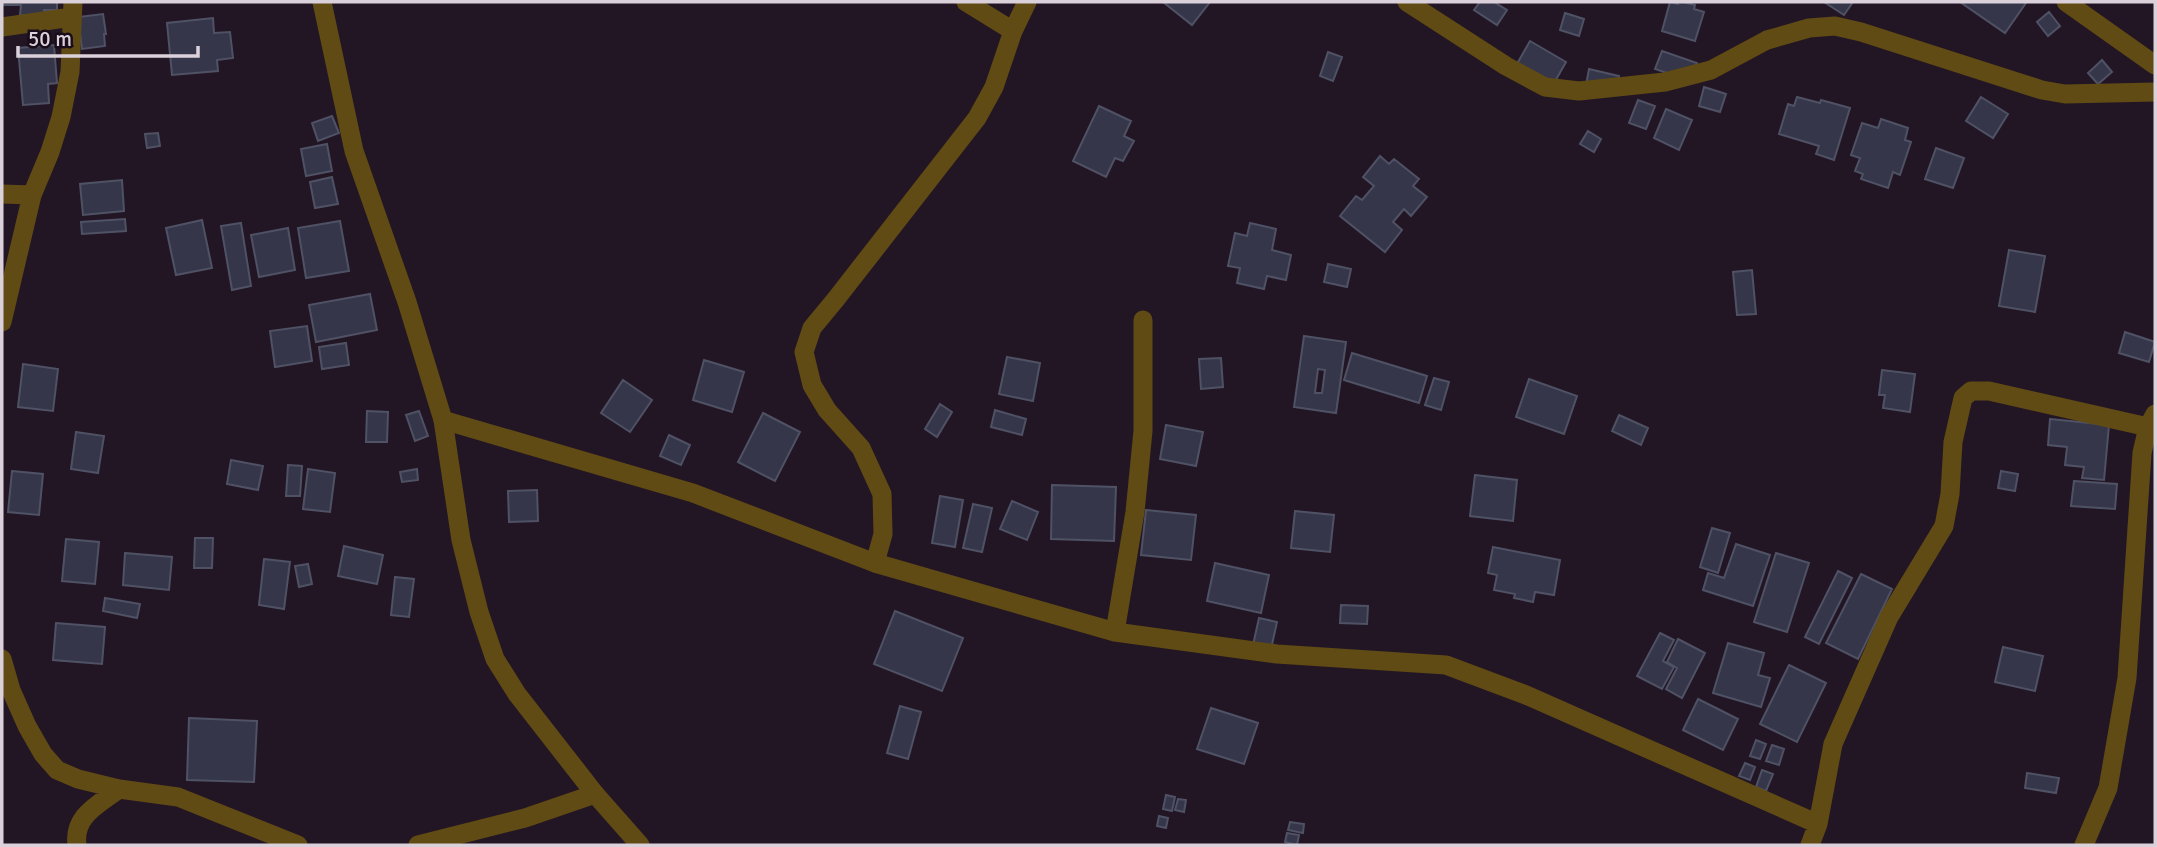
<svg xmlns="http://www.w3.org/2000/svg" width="2157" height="847" viewBox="0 0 2157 847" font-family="Signika,sans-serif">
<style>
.building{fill:#353649;stroke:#4f5165;stroke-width:2;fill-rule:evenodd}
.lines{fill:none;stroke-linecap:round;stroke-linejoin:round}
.minor{stroke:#614b14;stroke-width:19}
.tertiary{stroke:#614b14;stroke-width:19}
</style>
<rect width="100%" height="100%" fill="#231624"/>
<!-- building -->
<path class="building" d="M2,2H57V10H44V16L20,15L21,5H2Z
M1163,2H1210L1192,25Z
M1480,2H1494L1507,10L1497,25L1474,10Z
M1670,2L1678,4L1679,2H1683L1695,5L1694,9L1704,12L1695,41L1662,31Z
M1824,2H1853L1844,15Z
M1960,2H2024L2026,3L2005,33Z
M2049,12L2060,26L2048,36L2037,22Z
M1565,13L1584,19L1579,36L1560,30Z
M103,14L106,34H104L105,46L82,49L78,17Z
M213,18L214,33L230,32L233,58L217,60L218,71L172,75L167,23Z
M1530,41L1566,62L1549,92L1513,71Z
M54,45L57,83L48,84L49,103L23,105L18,48Z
M1662,51L1697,63L1690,81L1655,69Z
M1328,52L1342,57L1333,81L1320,76Z
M2102,60L2112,72L2098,84L2088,73Z
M1589,69L1619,76L1615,91L1586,85Z
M1704,87L1726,94L1720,112L1699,106Z
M1797,97L1820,103L1821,100L1850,108L1834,160L1816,154L1819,146L1779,134L1788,104L1794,106Z
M1981,97L2008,114L1993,138L1966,121Z
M1638,100L1655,106L1646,129L1629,123Z
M1099,106L1131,121L1124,136L1134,141L1123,161L1115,158L1106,177L1073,161Z
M1666,109L1692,120L1679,150L1654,138Z
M332,116L339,133L318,141L312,123Z
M1881,119L1908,128L1905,140L1911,142L1900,175L1893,172L1888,188L1861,179L1863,174L1855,171L1860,158L1851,155L1862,123L1878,128Z
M1588,131L1601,139L1594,152L1580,144Z
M158,133L160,146L147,148L145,134Z
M327,144L332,171L306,176L301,149Z
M1936,148L1964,158L1953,188L1925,179Z
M1380,156L1389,164L1394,159L1419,179L1413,186L1427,197L1411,216L1404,209L1393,222L1402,230L1385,252L1340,216L1356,196L1362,200L1374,186L1363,177Z
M332,177L338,204L315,208L310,182Z
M122,180L124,211L83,215L80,184Z
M125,219L126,231L82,234L81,222Z
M202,220L212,268L176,275L166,228Z
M340,221L349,271L306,278L298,228Z
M241,223L251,286L232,290L221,226Z
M1250,223L1276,229L1272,250L1291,255L1286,280L1267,276L1264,289L1237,283L1240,268L1228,266L1235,233L1247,236Z
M288,228L295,270L259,277L251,235Z
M2009,250L2045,256L2035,312L1999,306Z
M1328,264L1351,269L1347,287L1324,282Z
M1752,270L1756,314L1737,315L1733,272Z
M370,294L377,330L316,342L309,305Z
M307,326L312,361L275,367L270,331Z
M2125,332L2155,342L2149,362L2119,353Z
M1304,336L1346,342L1336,413L1294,407ZM1318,369L1325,370L1322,393H1315Z
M346,343L349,365L322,369L319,347Z
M1352,353L1427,376L1419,403L1344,380Z
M1007,357L1040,363L1033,401L999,394Z
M1221,358L1223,387L1201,389L1199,359Z
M704,360L744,372L732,412L693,400Z
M23,364L58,369L53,411L18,407Z
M1882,370L1915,374L1910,412L1883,408L1885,395H1879Z
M1434,378L1449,382L1441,410L1425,405Z
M1529,379L1577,396L1564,434L1516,417Z
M623,380L652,400L630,432L601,413Z
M940,404L952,412L937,437L925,429Z
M995,410L1026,419L1022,435L991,427Z
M367,411L388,412L387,442H366Z
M419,411L428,436L415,441L406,415Z
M763,413L800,432L775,481L738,462Z
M1619,415L1648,428L1641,445L1612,431Z
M2050,419L2109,425L2104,480L2082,478L2084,467L2065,465L2067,447L2048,445Z
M1166,425L1203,432L1196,466L1160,459Z
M76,432L104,436L98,473L71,469Z
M669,435L690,445L681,465L660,456Z
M231,460L263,466L258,490L227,484Z
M288,465L302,466L300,496H286Z
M308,469L335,473L330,512L303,509Z
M417,469L418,480L402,482L400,472Z
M12,471L43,474L39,515L8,512Z
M2001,471L2018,474L2015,491L1998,488Z
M1475,475L1517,480L1513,521L1470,516Z
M2074,481L2117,484L2115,509L2071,506Z
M1052,485L1116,487L1114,541L1051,539Z
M537,490L538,521L509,522L508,491Z
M940,496L963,500L955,547L932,543Z
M1012,501L1038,512L1027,540L1000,529Z
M973,504L992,508L982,552L963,548Z
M1146,510L1196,515L1191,560L1141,555Z
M1295,511L1334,515L1330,552L1291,548Z
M1712,528L1730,533L1718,573L1700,567Z
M195,538H213L212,568H194Z
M66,539L99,542L95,584L62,581Z
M1736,544L1770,555L1753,606L1703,590L1708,573L1724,578Z
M344,546L383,555L377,584L338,576Z
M1493,547L1560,560L1554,595L1535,592L1533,602L1514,598L1515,594L1494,590L1497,575L1488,573Z
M125,553L172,557L169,590L123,585Z
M1776,553L1809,563L1787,632L1754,622Z
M264,559L290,562L284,609L259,605Z
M1215,563L1269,575L1261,613L1207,601Z
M308,564L312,584L299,587L295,566Z
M1838,571L1852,578L1819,644L1805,637Z
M1861,574L1892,589L1858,659L1826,643Z
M395,577L414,579L409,617L391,615Z
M105,598L140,604L137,618L103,611Z
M1341,605L1368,606L1367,624L1340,623Z
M895,611L963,638L942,691L874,664Z
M1259,618L1277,622L1271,649L1253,645Z
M56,623L105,627L102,664L53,660Z
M1660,633L1674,640L1663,661L1674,667L1662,689L1637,676Z
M1678,639L1705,653L1682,698L1666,689L1677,668L1667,662Z
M1728,643L1764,653L1758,675L1770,678L1761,707L1713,693Z
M2003,647L2043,656L2035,691L1995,682Z
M1789,665L1826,683L1797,742L1760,724Z
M1698,699L1738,719L1723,750L1683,730Z
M900,706L921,712L908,759L887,753Z
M1211,708L1258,723L1244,764L1197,749Z
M189,718L257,721L254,782L187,780Z
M1756,740L1766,744L1760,759L1750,756Z
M1772,745L1784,749L1779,765L1766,761Z
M1745,763L1755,767L1750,780L1739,776Z
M1762,770L1773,774L1766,791L1756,787Z
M2027,773L2059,778L2056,793L2025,788Z
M1166,795L1175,797L1172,811L1163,809Z
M1178,799L1186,800L1184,812L1175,810Z
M1159,816L1168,818L1166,828L1157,826Z
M1290,822L1304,824L1303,833L1288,830Z
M1287,833L1299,835L1297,845L1285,842Z"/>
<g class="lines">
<!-- minor -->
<path class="minor" d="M966,2L1013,31L1027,2
M1407,2L1506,66L1545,87L1579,91L1665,82L1711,70L1767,40L1809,28L1835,26L1861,32L2042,90L2065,94L2155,92
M2066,2L2155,65
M2,27L72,17
M2,194L32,195
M2,322L32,195L50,152L61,117L70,72L73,2
M443,420L693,493L875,563L1115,632L1277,654L1446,665L1526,695L1818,824
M875,563L883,534L882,494L861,448L827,410L812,385L804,352L812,328L836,299L977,118L994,87L1013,31
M1115,632L1135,512L1143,431V320
M2,659L11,690L27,726L43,754L57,770L78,779L119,789L178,797L298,845
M77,845C73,816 98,805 119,789
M418,845L525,818L595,794
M1810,845L1818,824L1833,744L1889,617L1944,526L1950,494L1953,442L1963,398L1971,391H1989L2148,427"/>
<!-- tertiary -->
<path class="tertiary" d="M322,2L354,151L407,302L443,420L461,540L479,612L495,659L517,694L595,794L640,845
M2084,845L2108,788L2127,678L2142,453L2148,427L2155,414"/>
</g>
<!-- border -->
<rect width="2157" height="847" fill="none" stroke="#dbd1db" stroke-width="7"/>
<!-- scale -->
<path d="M18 46v10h180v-10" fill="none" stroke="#dbd1db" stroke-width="3.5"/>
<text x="28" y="46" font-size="21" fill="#dbd1db" stroke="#1a0d1a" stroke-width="5" paint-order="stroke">50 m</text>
</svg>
